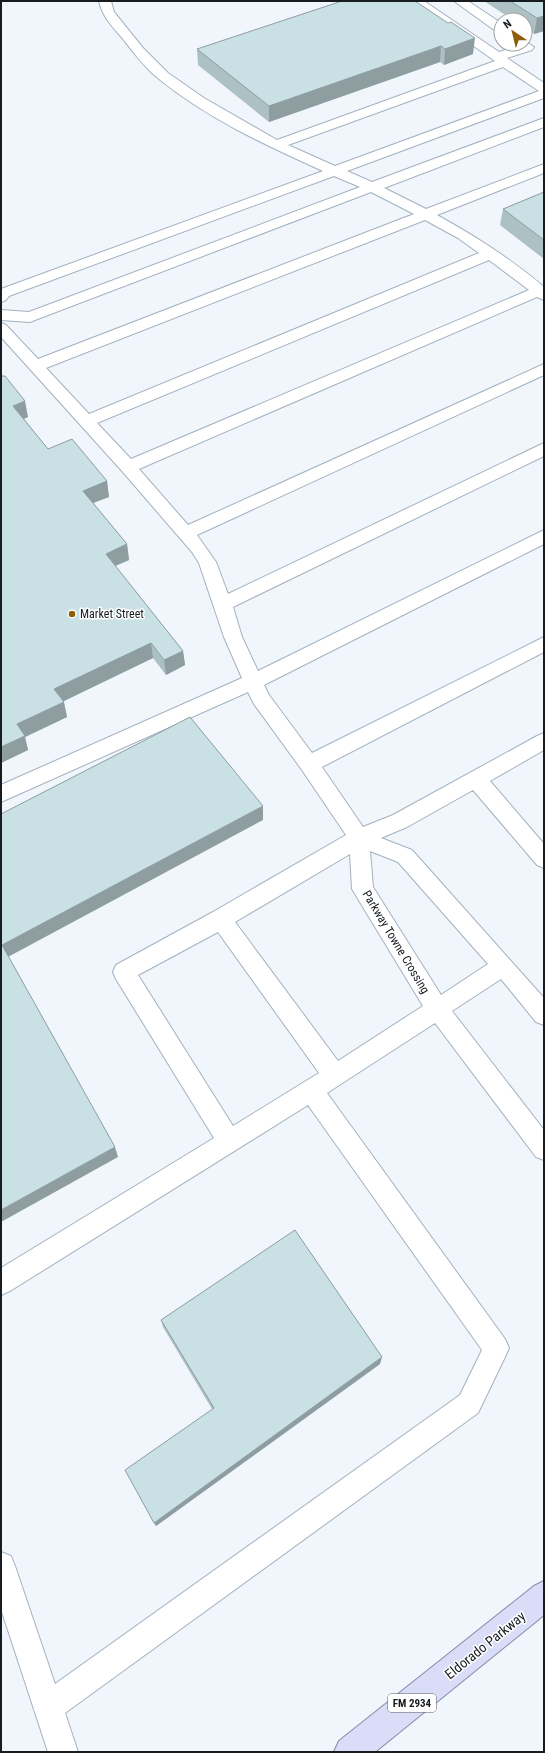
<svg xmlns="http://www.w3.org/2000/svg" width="545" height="1753" viewBox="0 0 545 1753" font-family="'Roboto Condensed',sans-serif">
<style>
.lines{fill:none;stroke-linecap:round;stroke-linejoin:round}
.lane-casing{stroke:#a3b1bf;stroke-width:2}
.primary-casing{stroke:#868aa9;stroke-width:2}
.lane{fill:#fff;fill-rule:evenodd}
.primary{fill:#daddf7;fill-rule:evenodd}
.wall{fill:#adc1c5}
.shaded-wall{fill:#8d9da0}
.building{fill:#c9e0e5;stroke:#8d9da0}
.poi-dot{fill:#8d5e06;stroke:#fff;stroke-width:1.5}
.labels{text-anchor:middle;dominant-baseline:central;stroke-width:3;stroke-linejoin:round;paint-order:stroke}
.shield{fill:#fff;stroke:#5d6064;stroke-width:1}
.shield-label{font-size:11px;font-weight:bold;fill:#171c21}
.poi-label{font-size:12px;fill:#171c21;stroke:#fff;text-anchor:start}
.street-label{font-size:12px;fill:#171c21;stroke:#fff}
.near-street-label{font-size:14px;fill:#171c21;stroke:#fff}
</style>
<rect width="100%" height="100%" fill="#f0f6fc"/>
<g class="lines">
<defs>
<path id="lane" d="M99,1H111L114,12L143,48L168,73L204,98L277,140L495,61L410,1H424L499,52L518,46L517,44H525V41L534,47L532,50L507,58L544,83V98L347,171L372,182L544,118V127L384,188L426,209L544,164V173L437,215C475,236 511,259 544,287V300L537,297L139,469L188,525L544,364V375L197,535L216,562L228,594L544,443V456L233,607L242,637L258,671L544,530V544L264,685L269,695L312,753L544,637V652L322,767L363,827L393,815L537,736L544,733V750L490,781L544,844V868L537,865L473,790L407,827L381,838L412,850L544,998V1025L536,1022L501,979L452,1011L544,1130V1160L536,1157L435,1023L327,1093L505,1339L509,1348L505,1357L478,1413L65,1713L78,1752H48L1,1609V1552L11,1556L15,1566L55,1684L460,1395L482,1350L308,1105L10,1291L1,1295V1268L214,1138L116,979L113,972L116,965L213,912L346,835L302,770L254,704L248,692L1,802V785L242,678L224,637L199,563L192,552L122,471L1,337V323L6,325L38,359L414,214L371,192L35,320L30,322L1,320V310L29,312L360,187L334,176L9,296L6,300L1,302V289L323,171C267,146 207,118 159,79C145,68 134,53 123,39C112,26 103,18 99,1ZM503,67L539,91L335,166L288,145ZM425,220L458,238L479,253L89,414L46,368ZM489,260L529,290L131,459L97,423ZM370,851L398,862L488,964L441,995L373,887ZM350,854L352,889L423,1006L338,1061L235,922ZM218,932L319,1073L233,1126L138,975Z
M454,1H468L501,23V33L497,32Z"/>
<path id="primary" d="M544,1581V1615L375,1752H334L339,1741L534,1586Z"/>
</defs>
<!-- lane casing -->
<use href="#lane" class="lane-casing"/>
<!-- primary casing -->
<use href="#primary" class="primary-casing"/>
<!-- lane -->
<use href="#lane" class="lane"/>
<!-- primary -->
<use href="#primary" class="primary"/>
</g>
<!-- wall -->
<path class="wall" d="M484,1H544V31L534,34L525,28V20H513Z
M448,23L473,54L444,65L440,62L269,122L198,65L197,49Z
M544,192V259L500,225L503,209Z
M1,376L28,417L24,419L48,449L107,481L109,497L93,503L127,544L129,560L115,566L183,651L185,665L166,675L153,658L63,701L67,717L25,737L28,750L1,763Z
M161,1320L380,1364L156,1526L212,1409L163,1327Z"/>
<!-- shaded-wall -->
<path class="shaded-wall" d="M544,16V31L534,34L537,18Z
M475,38L473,54L444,65L445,49Z
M441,46L440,62L269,122V106Z
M25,401L28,417L16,422L13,406Z
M107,481L109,497L85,506L83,491Z
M127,544L129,560L108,569L106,554Z
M151,643L153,658L58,704L54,689Z
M183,651L185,665L166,675L164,660Z
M64,702L67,717L25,737L28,750L1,763V747L17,724Z
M263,806V820L6,958L2,945Z
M115,1147L118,1157L1,1222V1210Z
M382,1357L380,1364L156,1526L154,1523Z"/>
<!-- building -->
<path class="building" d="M342,1H415L448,23L451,22L475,38L445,49L441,46L269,106L197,49Z
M510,1H544V16L537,18Z
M544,192V240L503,209Z
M1,376H5L25,401L13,406L48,449L72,439L107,481L83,491L127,544L106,554L183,651L164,660L151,643L54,689L64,702L17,724L25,736L1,747Z
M190,717L263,806L2,945L1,944V814Z
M2,945L115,1147L1,1210V946Z
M295,1230L382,1357L154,1523L125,1470L214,1408L161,1320Z"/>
<!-- markers -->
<circle class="poi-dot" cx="72" cy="614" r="4"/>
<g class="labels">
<!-- shield labels -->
<rect class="shield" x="388" y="1694" width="48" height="18" rx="3"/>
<g class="shield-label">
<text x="412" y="1703">FM 2934</text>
</g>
<!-- poi labels -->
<g class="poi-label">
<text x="80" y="614">Market Street</text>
</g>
<!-- street labels -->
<g class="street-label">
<text transform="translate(396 942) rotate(59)">Parkway Towne Crossing</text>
</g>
<!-- near-street labels -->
<g class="near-street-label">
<text transform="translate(485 1645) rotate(-39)">Eldorado Parkway</text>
</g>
</g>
<!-- border -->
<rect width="545" height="1753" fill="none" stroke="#171c21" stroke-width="4"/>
<!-- north arrow -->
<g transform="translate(513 32) rotate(325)"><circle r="19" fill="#ffffff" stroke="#a2a4a6"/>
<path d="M0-3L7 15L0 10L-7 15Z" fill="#8d5e06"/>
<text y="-6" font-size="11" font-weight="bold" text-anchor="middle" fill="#171c21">N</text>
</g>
</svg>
